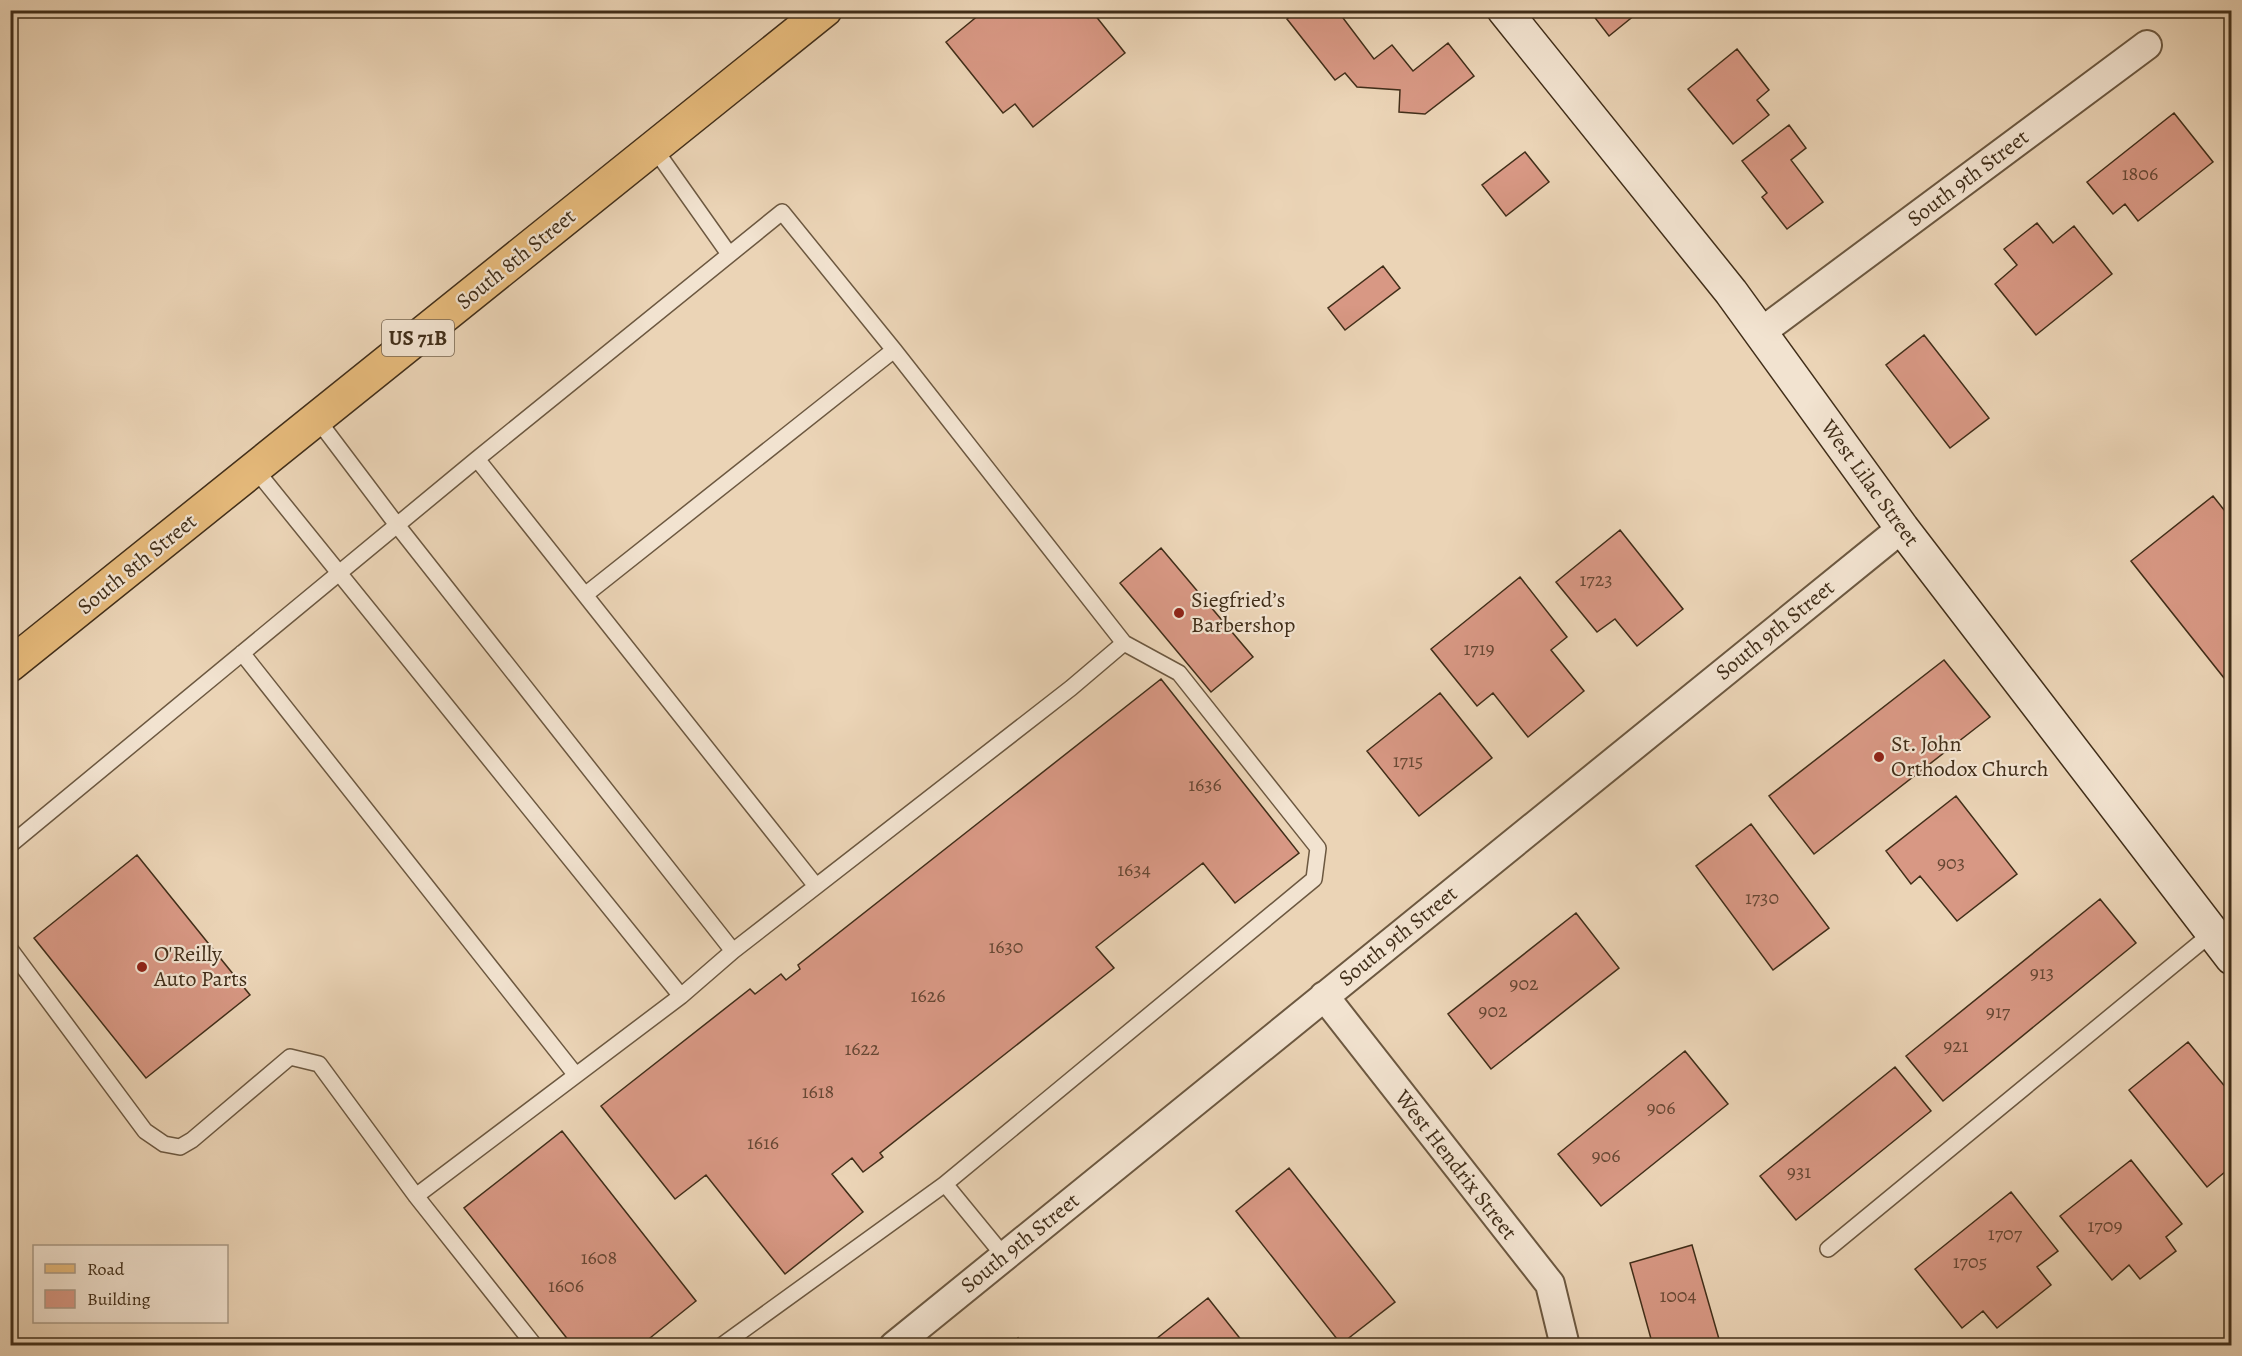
<svg xmlns="http://www.w3.org/2000/svg" width="2242" height="1356" viewBox="0 0 2242 1356" font-family="Alegreya,serif">
<style>
.building{fill:#d89884;stroke:#412e19;stroke-width:1.5}
.lines{fill:none;stroke-linecap:round;stroke-linejoin:round}
.lane-casing{stroke:#6c5840;stroke-width:18}
.street-casing{stroke:#6c5840;stroke-width:32}
.secondary-casing{stroke:#412e19;stroke-width:36}
.primary-casing{stroke:#412e19;stroke-width:36}
.lane{stroke:#f2e3d0;stroke-width:15}
.street{stroke:#f2e3d0;stroke-width:28}
.secondary{stroke:#f2e3d0;stroke-width:33}
.primary{stroke:#e6ba7b;stroke-width:33}
.poi-dot{fill:#8f2418;stroke:#f2e3d0;stroke-width:2}
.labels{text-anchor:middle;dominant-baseline:central;stroke-width:4.5;stroke-linejoin:round;paint-order:stroke}
.number-label{font-size:20px;fill:#674834}
.shield{fill:#f2e3d0;stroke:#766450;stroke-width:1.5}
.shield-label{font-size:21px;font-weight:bold;fill:#412e19}
.street-label{font-size:22px;fill:#412e19;stroke:#f2e3d0}
.poi-label{font-size:22px;fill:#412e19;stroke:#f2e3d0;text-anchor:start}
</style>
<rect width="100%" height="100%" fill="#ebd4b6"/>
<filter id="stains"><feTurbulence type="fractalNoise" baseFrequency=".00333" numOctaves="4"/><feColorMatrix values="0 0 0 0 .2 0 0 0 0 .09 0 0 0 0 .02 0 0 0 .5 -.17"/></filter>
<radialGradient id="worn" r=".72"><stop offset=".6" stop-color="#630" stop-opacity="0"/><stop offset="1" stop-color="#630" stop-opacity=".3"/></radialGradient>
<!-- building -->
<path class="building" d="M985,10H1091L1125,53L1033,127L1015,104L1003,113L946,42Z
M1298,10H1337L1374,59L1392,45L1413,71L1448,43L1474,76L1425,114L1399,112L1400,90L1357,87L1345,73L1335,80L1287,19Z
M1589,10H1641L1609,36Z
M1737,49L1769,90L1757,100L1769,115L1733,144L1688,89Z
M2174,113L2213,162L2138,221L2125,204L2113,214L2087,182Z
M1789,125L1806,148L1791,160L1823,202L1787,229L1762,197L1767,193L1742,161Z
M1525,152L1549,182L1506,216L1482,185Z
M2037,223L2053,243L2074,226L2112,274L2036,335L1995,284L2017,265L2004,249Z
M1383,266L1400,288L1345,330L1328,308Z
M1924,335L1989,418L1950,448L1886,365Z
M2213,496L2232,520V688L2131,561Z
M1620,530L1683,609L1637,646L1615,619L1597,632L1556,582Z
M1161,548L1253,657L1211,692L1120,583Z
M1520,577L1567,637L1551,650L1584,691L1528,737L1493,693L1477,706L1431,649Z
M1944,660L1990,717L1814,854L1769,796Z
M1161,679L1299,853L1235,903L1203,863L1096,947L1114,968L880,1153L883,1157L863,1172L852,1158L832,1174L863,1212L785,1274L706,1175L675,1199L601,1106L750,989L755,994L781,974L786,980L800,969L798,965Z
M1440,693L1492,758L1419,816L1367,751Z
M1956,796L2017,874L1957,921L1920,876L1911,884L1886,851Z
M1751,824L1829,928L1773,970L1696,866Z
M137,855L250,995L146,1078L34,938Z
M2100,899L2136,943L1943,1101L1906,1056Z
M1576,913L1619,968L1491,1069L1448,1014Z
M2188,1042L2232,1095V1166L2207,1187L2129,1090Z
M1685,1051L1728,1104L1601,1206L1558,1154Z
M1895,1067L1931,1111L1796,1220L1760,1176Z
M562,1131L696,1301L640,1346H573L464,1208Z
M2131,1160L2182,1224L2166,1237L2176,1251L2140,1279L2129,1265L2112,1280L2060,1216Z
M1289,1168L1395,1302L1341,1344L1236,1211Z
M2011,1192L2058,1251L2037,1267L2051,1285L1997,1328L1983,1311L1962,1328L1915,1269Z
M1692,1245L1721,1346H1653L1630,1263Z
M1208,1298L1246,1346H1152L1151,1343Z
M1018,1338L1023,1346H1009Z"/>
<g class="lines">
<defs>
<path id="lane" d="M654,148L729,254
M317,419L397,525L733,951
M477,459L816,886
M255,469L681,996
M585,595L894,350
M242,653L575,1074
M10,845L477,459L782,212L894,350L1124,643L1179,673L1318,848L1314,879L945,1184
M10,949L145,1131L164,1144L180,1147L192,1140L290,1057L319,1064L416,1196L535,1346
M416,1196L681,996L733,951L1071,688L1124,643
M1828,1249L2212,933
M721,1346L945,1184L1004,1256"/>
<path id="street" d="M1760,333L2147,45
M1324,996L1550,1284L1565,1346
M894,1346L1902,528"/>
<path id="secondary" d="M1504,10L1731,292L1902,528L2232,958"/>
<path id="primary" d="M10,665L825,10"/>
</defs>
<!-- lane casing -->
<use href="#lane" class="lane-casing"/>
<!-- street casing -->
<use href="#street" class="street-casing"/>
<!-- secondary casing -->
<use href="#secondary" class="secondary-casing"/>
<!-- primary casing -->
<use href="#primary" class="primary-casing"/>
<!-- lane -->
<use href="#lane" class="lane"/>
<!-- street -->
<use href="#street" class="street"/>
<!-- secondary -->
<use href="#secondary" class="secondary"/>
<!-- primary -->
<use href="#primary" class="primary"/>
</g>
<!-- markers -->
<g class="poi-dot">
<circle cx="1179" cy="613" r="6"/>
<circle cx="1879" cy="757" r="6"/>
<circle cx="142" cy="967" r="6"/>
</g>
<g class="labels">
<!-- number labels -->
<g class="number-label">
<text x="2140" y="173">1806</text>
<text x="1596" y="579">1723</text>
<text x="1479" y="648">1719</text>
<text x="1408" y="760">1715</text>
<text x="1205" y="784">1636</text>
<text x="1951" y="862">903</text>
<text x="1134" y="869">1634</text>
<text x="1762" y="897">1730</text>
<text x="1006" y="946">1630</text>
<text x="2042" y="972">913</text>
<text x="1524" y="983">902</text>
<text x="928" y="995">1626</text>
<text x="1493" y="1010">902</text>
<text x="1998" y="1011">917</text>
<text x="1956" y="1045">921</text>
<text x="862" y="1048">1622</text>
<text x="818" y="1091">1618</text>
<text x="1661" y="1107">906</text>
<text x="763" y="1142">1616</text>
<text x="1606" y="1155">906</text>
<text x="1799" y="1171">931</text>
<text x="2105" y="1225">1709</text>
<text x="2005" y="1233">1707</text>
<text x="599" y="1257">1608</text>
<text x="1970" y="1261">1705</text>
<text x="566" y="1285">1606</text>
<text x="1678" y="1295">1004</text>
</g>
<!-- shield labels -->
<rect class="shield" x="382" y="320" width="72" height="36" rx="4.5"/>
<g class="shield-label">
<text x="418" y="338">US 71B</text>
</g>
<!-- street labels -->
<g class="street-label">
<text transform="translate(1968 178) rotate(-37)">South 9th Street</text>
<text transform="translate(516 259) rotate(-39)">South 8th Street</text>
<text transform="translate(1870 483) rotate(54)">West Lilac Street</text>
<text transform="translate(137 564) rotate(-39)">South 8th Street</text>
<text transform="translate(1775 630) rotate(-39)">South 9th Street</text>
<text transform="translate(1398 936) rotate(-39)">South 9th Street</text>
<text transform="translate(1456 1165) rotate(52)">West Hendrix Street</text>
<text transform="translate(1020 1243) rotate(-39)">South 9th Street</text>
</g>
<!-- poi labels -->
<g class="poi-label">
<text x="1191" y="600">Siegfried’s<tspan x="1191" dy="25">Barbershop</tspan></text>
<text x="1891" y="744">St. John<tspan x="1891" dy="25">Orthodox Church</tspan></text>
<text x="154" y="954">O'Reilly<tspan x="154" dy="25">Auto Parts</tspan></text>
</g>
</g>
<!-- margin -->
<rect width="2242" height="1356" fill="none" stroke="#ebd4b6" stroke-width="36"/>
<rect x="12" y="12" width="2218" height="1332" fill="none" stroke="#412e19" stroke-width="3"/>
<rect x="18" y="18" width="2206" height="1320" fill="none" stroke="#412e19" stroke-width="1.5"/>
<!-- legend -->
<rect x="33" y="1245" width="195" height="78" fill="#f2e3d0" stroke="#ab9b87" stroke-width="1.5"/>
<rect x="45" y="1264" width="30" height="9" fill="#e6ba7b" stroke="#ab9b87" stroke-width="1.5"/>
<text x="87" y="1275" font-size="18" fill="#412e19">Road</text>
<rect x="45" y="1290" width="30" height="18" fill="#d89884" stroke="#ab9b87" stroke-width="1.5"/>
<text x="87" y="1305" font-size="18" fill="#412e19">Building</text>
<rect width="100%" height="100%" filter="url(#stains)"/>
<rect width="100%" height="100%" fill="url(#worn)"/>
</svg>
